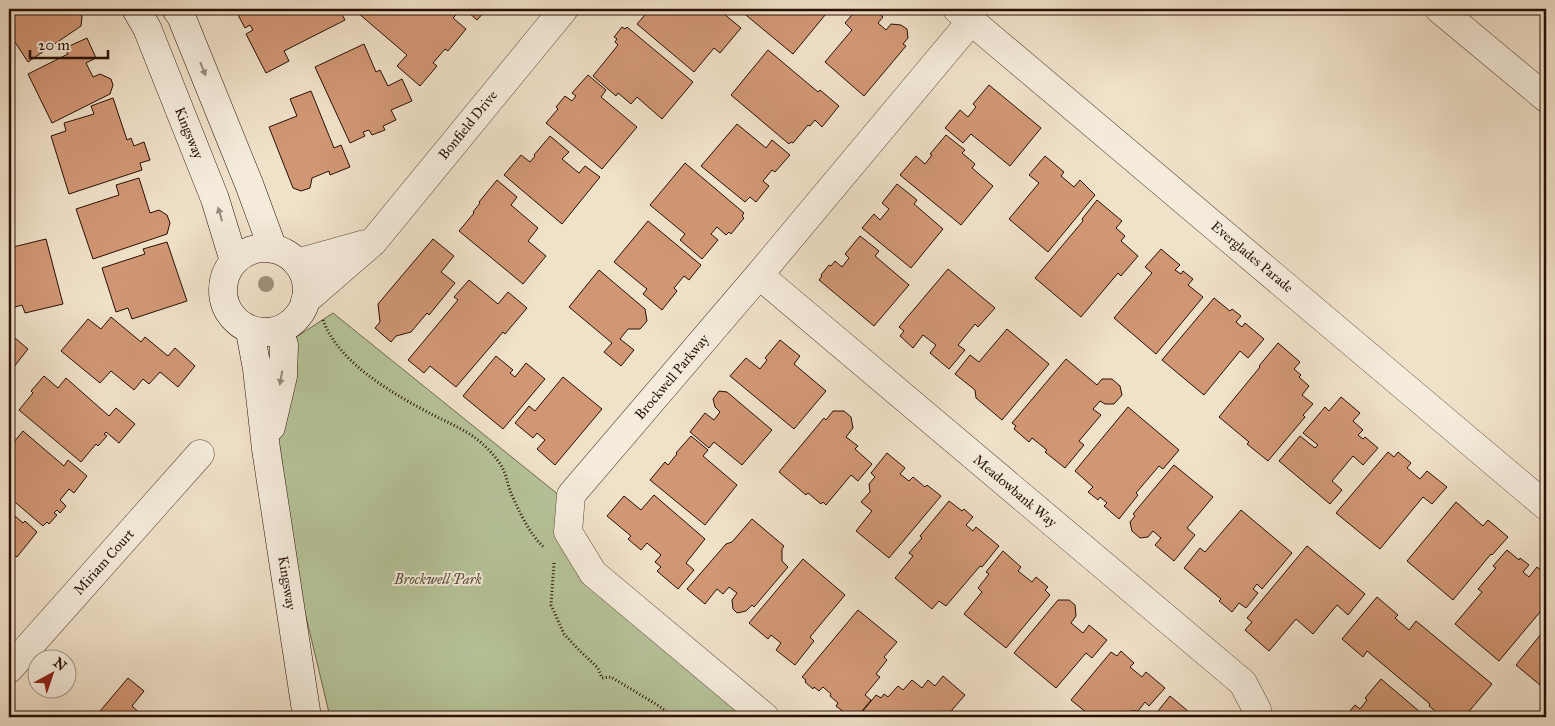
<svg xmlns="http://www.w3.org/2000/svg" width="1555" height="726" viewBox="0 0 1555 726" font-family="'IM FELL Great Primer',serif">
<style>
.green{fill:#b6c399;stroke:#6f694e}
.building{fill:#d19775;stroke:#280f04}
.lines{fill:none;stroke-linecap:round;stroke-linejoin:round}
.street-casing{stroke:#5a4435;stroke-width:29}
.secondary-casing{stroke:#280f04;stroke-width:29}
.path{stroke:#280f04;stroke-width:3;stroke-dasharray:1 2.5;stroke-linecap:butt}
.street{stroke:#f5ecdc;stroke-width:28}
.secondary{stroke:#f5ecdc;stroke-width:28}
.tree{fill:#9e9079}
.oneway{fill:#99897b}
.labels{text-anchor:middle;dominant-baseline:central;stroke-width:4;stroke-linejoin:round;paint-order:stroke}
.street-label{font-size:14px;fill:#280f04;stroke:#f5ecdc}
.park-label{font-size:14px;font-style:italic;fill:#5a4e38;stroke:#f5ecdc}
</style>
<rect width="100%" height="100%" fill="#f0e1c9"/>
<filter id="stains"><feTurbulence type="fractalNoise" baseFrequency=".004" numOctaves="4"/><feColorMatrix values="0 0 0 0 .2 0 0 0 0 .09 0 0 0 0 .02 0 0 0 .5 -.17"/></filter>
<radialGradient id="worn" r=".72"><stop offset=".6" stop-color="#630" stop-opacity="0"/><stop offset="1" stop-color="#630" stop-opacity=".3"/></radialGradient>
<!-- green -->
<path class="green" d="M333,313L570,504L568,532L762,717H330L266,449L284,345Z"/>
<!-- building -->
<path class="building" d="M11,9L64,10L72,9L79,11L82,17L81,26L28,62L9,33V11Z
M240,9H339L345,20L284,51L289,61L266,73L246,34L253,30L250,25L245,28L237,13L241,11Z
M361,9H451L457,14L453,18L466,29L448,51L445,49L433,63L437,66L420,86L397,66L407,55L358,13Z
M459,9H487L477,20L468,12L466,15Z
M650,9H718L741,28L720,53L714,48L694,72L637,24Z
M743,9H830L793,54L741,11Z
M857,9H873L883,17L878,23L886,30L891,24L901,25L907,29L908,38L903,44L906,46L864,96L825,62L852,30L845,23Z
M622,27L625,29L627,27L693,82L662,119L637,97L631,104L618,93L616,96L593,76L618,45L615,42L617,39L614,37Z
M87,38L96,58L86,63L93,77L100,74L111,79L113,85L110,94L52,123L28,74L68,54L65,48Z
M364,44L376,72L380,70L388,86L402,79L412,101L391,110L396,120L383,126L385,130L372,135L369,130L363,132L365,136L350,143L315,67Z
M768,50L818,92L820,90L839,106L822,127L815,120L810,126L808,125L793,143L791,142L789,144L731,95Z
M588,75L606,90L601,97L637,127L602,169L546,123L558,109L556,107L565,96L572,101L576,96L572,93Z
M989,85L1041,128L1010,166L971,134L963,143L945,128L960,110L968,117L976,107L973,104Z
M311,91L334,148L341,145L350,167L330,175L329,171L312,178L310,188L301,191L293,188L269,127L297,116L290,99Z
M113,98L127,140L131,138L134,146L144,142L150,160L140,163L142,170L69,194L51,136L66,131L64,123L94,114L91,106Z
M737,124L766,148L772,140L790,155L775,172L772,170L763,181L769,186L756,202L750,197L745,202L701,166Z
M946,135L965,150L962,153L975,164L972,168L993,186L961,225L900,175L916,156L925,164L932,155L930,154Z
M550,136L569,152L562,159L579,173L585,166L600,177L562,224L504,175L521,155L530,162L535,156L534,155Z
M1045,156L1064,172L1061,176L1074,187L1080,180L1095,195L1048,252L1009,219L1039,183L1029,175Z
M685,163L744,213L742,216L744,218L731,234L729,232L726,235L717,227L711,234L718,240L702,259L680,240L685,234L650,205Z
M139,178L150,213L159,210L167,215L170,223L167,234L93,259L76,209L119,195L116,185Z
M497,180L517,197L511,205L538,228L528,241L546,256L523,284L459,231L474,213L473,212L480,203L479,202Z
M897,184L917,200L914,204L943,229L911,268L862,228L874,214L880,220L889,209L882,203Z
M1097,200L1122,221L1116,228L1125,236L1121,241L1138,256L1121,276L1118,273L1081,317L1035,278L1083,221L1082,219Z
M648,221L701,265L689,280L684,276L674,288L677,291L662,310L643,294L647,289L614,262Z
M860,236L879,251L875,256L909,285L874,326L819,280L822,276L821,275L829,265L831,266L835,261L842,267L849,258L845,254Z
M46,239L63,304L25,313L22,305L9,309V248Z
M433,239L454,256L441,272L455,283L429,315L427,313L411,332L396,336L391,342L375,328L380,322L378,304Z
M167,242L187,301L132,319L128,308L116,312L102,268L145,254L143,249Z
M1161,249L1180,265L1175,270L1181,274L1183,271L1193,279L1188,285L1203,297L1156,354L1114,318L1152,273L1145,267Z
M948,269L995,308L978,327L975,324L958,345L965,350L949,369L930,353L936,345L923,335L913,348L900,336L904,331L899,327Z
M599,270L645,309L647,321L640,329H628L620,339L634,350L621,366L604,352L612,343L569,307Z
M469,280L498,304L508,292L527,308L505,334L503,332L456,387L430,366L424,373L408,360L458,300L454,297Z
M1214,298L1230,311L1232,309L1241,316L1236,322L1242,327L1245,323L1264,339L1248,358L1240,351L1204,395L1162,360Z
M111,317L141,342L145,337L168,356L175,348L195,366L178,387L160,372L149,384L143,379L134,390L111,371L100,383L61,351L88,319L101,329Z
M1007,329L1049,364L1002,420L976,398L975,390L955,374L970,355L979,362Z
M9,333L28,349L9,373Z
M780,340L800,356L794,364L826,391L794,429L730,376L746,358L760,369L767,360L765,358Z
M1278,343L1300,362L1294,369L1301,375L1299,377L1309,386L1302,395L1313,404L1303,415L1305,417L1268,461L1247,444L1249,442L1219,417L1260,367L1259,366Z
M496,356L513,370L510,373L515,377L526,363L545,379L503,429L463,396Z
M1066,359L1097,385L1102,379H1112L1120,386L1122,395L1114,404H1105L1100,401L1093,409L1101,415L1079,441L1084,445L1065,468L1045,452L1047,450L1032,438L1029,442L1014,429L1016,426L1012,423Z
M44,376L58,388L66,378L109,416L116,408L135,424L119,443L106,432L104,434L107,436L98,446L96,444L81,462L19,410L33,393L31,391Z
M563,377L602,409L555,465L537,449L545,440L537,433L533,438L515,423L529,406L535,411Z
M719,391L727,392L772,430L742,465L714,442L709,448L690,432L705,413L714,420L720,412L715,407L713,399Z
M1341,397L1360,413L1353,421L1363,430L1358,435L1363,439L1365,437L1378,448L1363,465L1353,456L1332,481L1342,490L1330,504L1279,461L1300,436L1315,448L1318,445L1303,433L1325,407L1329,411Z
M1128,407L1179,450L1163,469L1159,466L1136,493L1138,495L1119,519L1104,506L1107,503L1100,497L1098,500L1088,492L1093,487L1075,471Z
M833,411H844L851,417L853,428L846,437L858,446L855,449L872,464L858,481L851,475L826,505L823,502L821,504L808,493L806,495L779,472L824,418L826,420Z
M23,431L64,466L68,460L87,476L74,493L69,489L60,500L66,506L60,513L57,510L54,513L57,515L49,524L47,522L43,526L9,497V448Z
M691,436L708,450L703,456L737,485L705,525L650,480L665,462L668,465L677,454L676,453Z
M1388,452L1394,457L1398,452L1411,463L1407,468L1420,479L1427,471L1447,487L1432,504L1423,497L1380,549L1336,513Z
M887,453L905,468L900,474L909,481L913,477L925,487L927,485L941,496L889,558L856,531L872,511L861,502L870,492L869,484L875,477L871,473Z
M1174,465L1213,497L1187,528L1195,535L1174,561L1155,545L1161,538L1153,531L1148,537L1140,538L1132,531L1130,522L1135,516L1133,514Z
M654,495L705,539L686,563L694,570L678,589L657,571L661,567L655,562L661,555L647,543L641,550L628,539L631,536L607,516L624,496L641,510Z
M949,501L962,511L964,509L973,517L966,525L973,531L976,527L999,546L982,567L980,566L946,606L939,601L932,609L895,578L913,556L909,553L922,538L920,536Z
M1456,502L1483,526L1488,520L1508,537L1492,555L1491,554L1453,600L1407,561Z
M1241,510L1292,553L1262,589L1257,584L1253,589L1258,593L1246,608L1239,603L1232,612L1219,601L1221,599L1184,568L1200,548L1205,552Z
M9,516L13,519L15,516L23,523L25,521L37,532L17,557L14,555L9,561Z
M752,519L784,546L782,549V561L788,567L754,607L752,605L746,611L737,613L733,609L732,600L737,593L729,587L723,594L717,589L705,604L687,589L726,544L732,542Z
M1307,546L1365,594L1348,615L1337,605L1313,634L1296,619L1269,651L1245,630L1252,622L1247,618Z
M1507,550L1519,560L1520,558L1529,565L1523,572L1529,577L1537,567L1546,574V607L1545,606L1499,661L1455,624L1482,592L1478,589L1496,568L1493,566Z
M1003,551L1021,567L1018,571L1032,582L1036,577L1048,587L1045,590L1050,595L1006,648L964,614L982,592L978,588L989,574L986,572Z
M803,559L845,595L810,637L814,641L795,665L776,650L781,643L771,635L768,639L749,623Z
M1377,597L1398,615L1395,618L1409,630L1416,621L1492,684L1466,715L1462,712L1457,717H1443L1429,706L1430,704L1367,651L1363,657L1342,639Z
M1058,600H1069L1075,605L1076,616L1071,623L1083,633L1089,625L1107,640L1092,658L1086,653L1056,688L1014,653Z
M858,610L897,642L884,657L887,660L876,674L880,677L865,695L871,700L857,717H850L836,706L838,703L830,696L831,694L823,687L819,691L814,687L813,689L805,682L806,680L802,677Z
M1546,628V690L1516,665Z
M1121,651L1134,663L1130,667L1142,677L1146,672L1165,688L1149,706L1145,702L1138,711H1131L1126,717H1092L1071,700L1111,652L1117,656Z
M943,676L965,695L946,717H858L876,695L881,698L884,694L888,697L898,686L903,690L912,680L922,688L928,680L935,686Z
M128,678L144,691L132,706L143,716L147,711L154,717H95Z
M1381,679L1426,717H1345L1355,705L1360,709L1367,700L1365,698Z
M1170,696L1195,717H1156L1154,716Z"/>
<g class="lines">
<defs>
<path id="street" d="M957,9L1546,506
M1439,9L1546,98
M297,263L365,244
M759,275L1243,683L1257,710L1258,717
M305,301L373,242L564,9
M9,669L200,454
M765,717L593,573L568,532L571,495L759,275L972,20"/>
<path id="secondary" d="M136,9L147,28L215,199L234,261
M176,9L181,16L249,184L273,249
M223 290a42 42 0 1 1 84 0a42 42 0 1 1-84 0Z
M250,331L257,369L266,449L307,717
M271,427L283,376L284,345L279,331"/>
</defs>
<!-- street casing -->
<use href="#street" class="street-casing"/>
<!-- secondary casing -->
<use href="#secondary" class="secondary-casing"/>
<!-- path -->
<path class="path" d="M323,320C339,364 394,394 433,415C447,422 461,428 474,437C485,445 498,458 504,471C507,478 508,486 511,493C518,509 530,536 545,548
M554,563L551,605L564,634L578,649L598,668L602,678L611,677L659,706L674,717"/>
<!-- street -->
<use href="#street" class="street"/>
<!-- secondary -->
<use href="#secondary" class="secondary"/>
</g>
<!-- trees -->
<circle class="tree" cx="266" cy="284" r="8"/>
<!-- one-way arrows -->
<defs><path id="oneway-solid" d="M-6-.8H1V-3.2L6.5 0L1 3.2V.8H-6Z" transform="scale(1.25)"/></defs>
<g class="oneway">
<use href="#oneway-solid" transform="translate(203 69) rotate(68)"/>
<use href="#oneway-solid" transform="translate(220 214) rotate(-106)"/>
<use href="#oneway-solid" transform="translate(281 378) rotate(100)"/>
</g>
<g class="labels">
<!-- street labels -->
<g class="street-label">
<text transform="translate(468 125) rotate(-51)">Bonfield Drive</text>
<text transform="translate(189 133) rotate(68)">Kingsway</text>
<text transform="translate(1252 257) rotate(40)">Everglades Parade</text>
<text transform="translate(672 377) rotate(-50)">Brockwell Parkway</text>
<text transform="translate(1015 491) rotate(40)">Meadowbank Way</text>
<text transform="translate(104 562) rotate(-48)">Miriam Court</text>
<text transform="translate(287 583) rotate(81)">Kingsway</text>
</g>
<!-- park labels -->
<g class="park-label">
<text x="438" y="579">Brockwell Park</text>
</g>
</g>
<!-- margin -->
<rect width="1555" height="726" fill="none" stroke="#f0e1c9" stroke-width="30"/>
<rect x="10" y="10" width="1535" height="706" fill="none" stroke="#280f04" stroke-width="2.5"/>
<rect x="15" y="15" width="1525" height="696" fill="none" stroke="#280f04"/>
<!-- north arrow -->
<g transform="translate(52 674) rotate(40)"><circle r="24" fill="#f5ecdc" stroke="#a39486"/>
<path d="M0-4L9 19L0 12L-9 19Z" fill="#8f2418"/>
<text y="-8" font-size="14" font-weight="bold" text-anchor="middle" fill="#280f04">N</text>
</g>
<!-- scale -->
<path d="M30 50v8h78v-8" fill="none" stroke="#280f04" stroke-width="2.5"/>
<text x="38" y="50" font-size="15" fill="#280f04" stroke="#f5ecdc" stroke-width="4" paint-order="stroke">20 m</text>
<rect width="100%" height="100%" filter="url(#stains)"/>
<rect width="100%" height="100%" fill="url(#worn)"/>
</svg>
